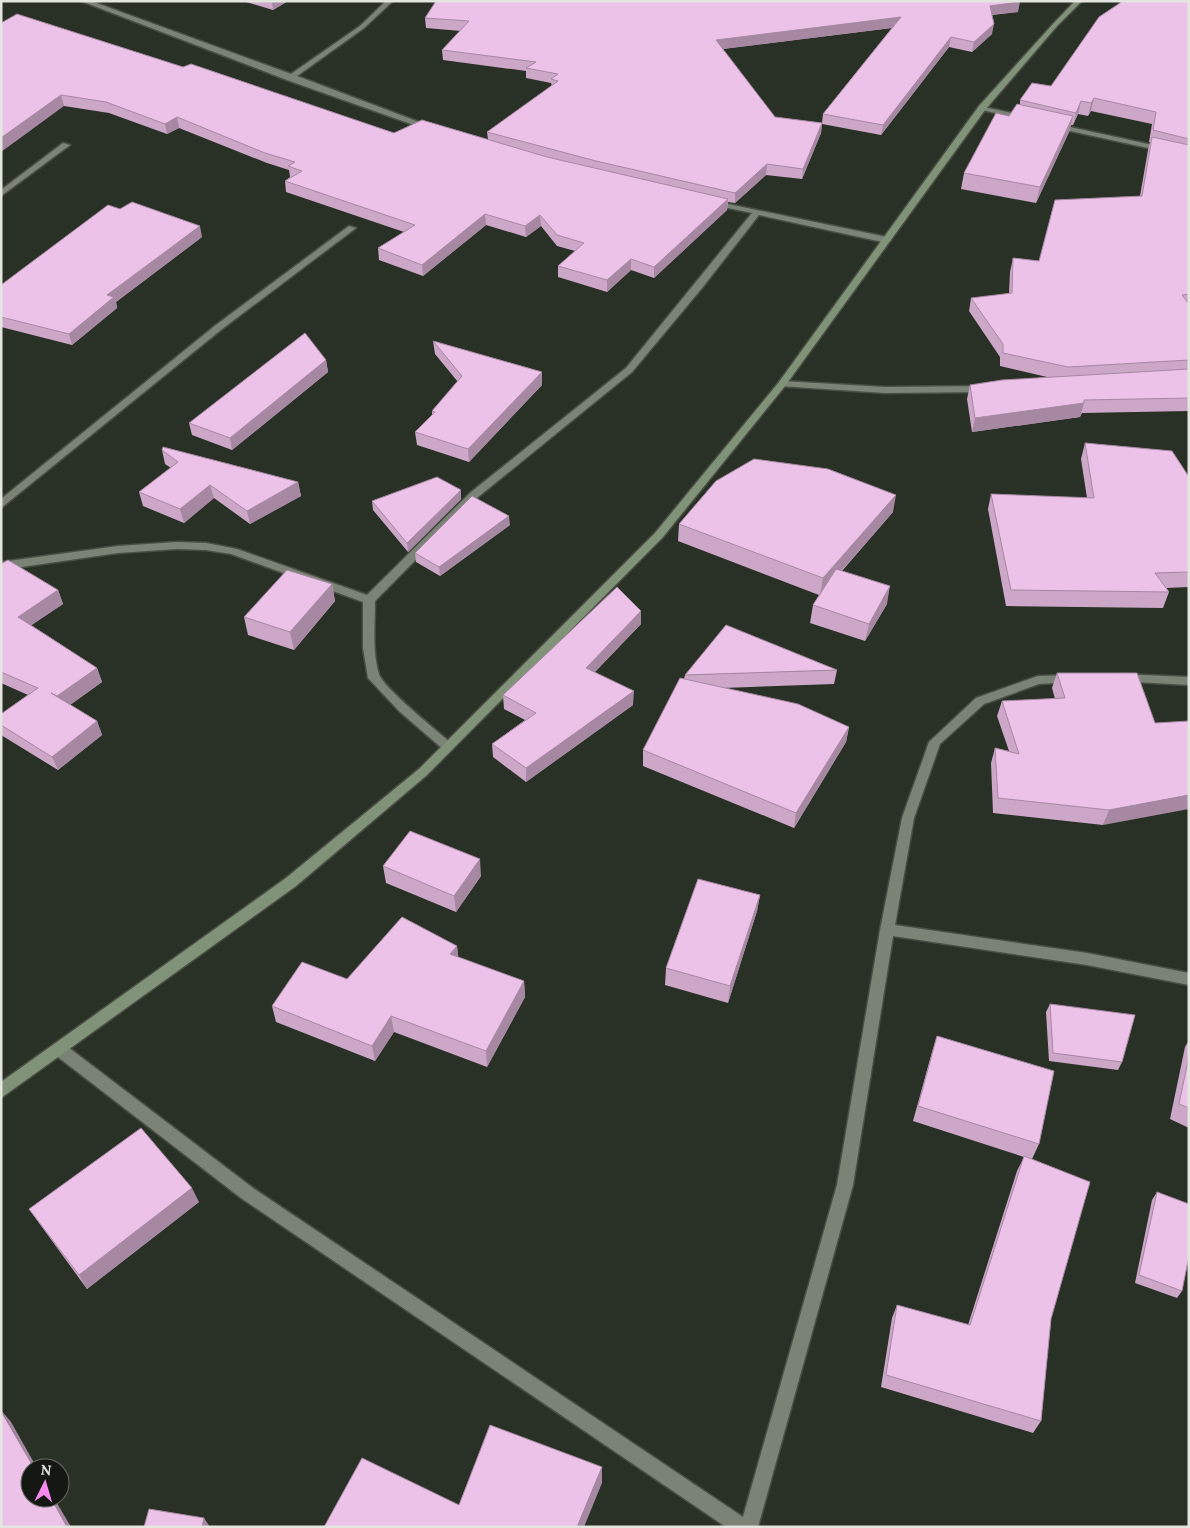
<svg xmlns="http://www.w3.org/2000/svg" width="1190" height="1528" font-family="Lora,serif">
	<rect width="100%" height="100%" fill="#293025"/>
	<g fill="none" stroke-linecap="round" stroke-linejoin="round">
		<defs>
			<path id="street" d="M 81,1 L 91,1 L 291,74 L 360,26 L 386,1 L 393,1 L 364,28 L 297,76 L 435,128 L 428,130 L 287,80 Z
				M 979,106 L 1026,116 L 1030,118 L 1026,120 L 982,110 L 978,108 Z
				M 1052,123 L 1189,153 L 1189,157 L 1052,127 Z
				M 63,143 L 70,145 L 1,196 L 1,190 Z
				M 709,200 L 887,237 L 891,240 L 887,243 L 759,215 L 702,288 L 632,372 L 478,497 L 375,601 C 375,625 372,651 379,674 C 383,688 439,732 452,744 L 454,747 L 452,750 L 444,750 L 399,711 L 368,678 L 363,648 L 363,602 L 231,554 L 206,550 L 177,549 L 118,553 L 1,570 L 1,562 L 118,546 L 177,542 L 206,543 L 237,549 L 367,595 L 470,493 L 626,368 L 752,213 L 709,204 Z
				M 349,226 L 356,228 L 222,329 L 1,508 L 1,499 L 216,325 Z
				M 782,381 L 885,387 L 984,386 L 989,389 L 984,392 L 885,393 L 779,386 L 779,382 Z
				M 1121,674 L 1189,677 L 1189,685 L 1117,681 L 1115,678 L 1117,675 Z
				M 1071,675 L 1077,679 L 1075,682 L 1039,684 L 984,704 L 940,744 L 914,818 L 895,925 L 1087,953 L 1189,973 L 1189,985 L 1087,965 L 893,936 L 853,1185 L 758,1527 L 726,1527 L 241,1198 L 54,1054 L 52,1049 L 54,1044 L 59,1043 L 64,1044 L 253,1188 L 743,1517 L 837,1185 L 880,930 L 902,818 L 929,742 L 976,698 L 1038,676 Z"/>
			<path id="secondary" d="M 1075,1 L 1082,1 L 1057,26 L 985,110 L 785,386 L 663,537 L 427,775 L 296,886 L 1,1098 L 1,1082 L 286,878 L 419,769 L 655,533 L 779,382 L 979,106 L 1053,24 Z"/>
		</defs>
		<use href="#street" stroke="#484e44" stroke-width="3"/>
		<use href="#secondary" stroke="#484e44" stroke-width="3"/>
		<use href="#street" fill="#7a8376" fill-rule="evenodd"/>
		<use href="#secondary" fill="#809277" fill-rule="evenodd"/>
	</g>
	<path fill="#cca7c8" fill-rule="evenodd" d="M 243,1 L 288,1 L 273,10 Z
		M 1189,1 L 1189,411 L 1082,413 L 1080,417 L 972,432 L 967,399 L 970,385 L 1047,377 L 1000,366 L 1000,357 L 969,311 L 971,298 L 1009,294 L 1010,272 L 1013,258 L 1039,261 L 1140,196 L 1148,150 L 1150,142 L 1149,142 L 1152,124 L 1091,111 L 1088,116 L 1078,114 L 1073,125 L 1071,125 L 1069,132 L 1036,203 L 961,189 L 964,173 L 1009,116 L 1020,104 L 1020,100 L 1051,86 Z
		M 1018,12 L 992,15 L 992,34 L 972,52 L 949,47 L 881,135 L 822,124 L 821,133 L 802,179 L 766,175 L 735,203 L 728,202 L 727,210 L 654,278 L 631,270 L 607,292 L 558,277 L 558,266 L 575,251 L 557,246 L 541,226 L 526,237 L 486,225 L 423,276 L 379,260 L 378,248 L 404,232 L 286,192 L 285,181 L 290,177 L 289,170 L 267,163 L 179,128 L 167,134 L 109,113 L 64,106 L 1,23 L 183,67 L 394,133 L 488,139 L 487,132 L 552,86 L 551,83 L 526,78 L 526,71 L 443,60 L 442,50 L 461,31 L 426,28 L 425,18 ZM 892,28 L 823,114 L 822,123 L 775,117 L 722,49 Z
		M 202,237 L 116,302 L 117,308 L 72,345 L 1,327 L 1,285 Z
		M 433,341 L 542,372 L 542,385 L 469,462 L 417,445 L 415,432 L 432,415 L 432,411 L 458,382 L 435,354 Z
		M 326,360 L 328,372 L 232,450 L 192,435 L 189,423 Z
		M 1085,443 L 1189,477 L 1189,587 L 1166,588 L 1169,592 L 1163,608 L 1006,606 L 988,509 L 991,494 L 1087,498 L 1081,459 Z
		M 162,450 L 298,482 L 301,496 L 250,524 L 214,498 L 184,523 L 143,506 L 139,492 L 171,468 L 165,464 Z
		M 461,490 L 461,499 L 408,552 L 373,510 L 372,501 Z
		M 893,512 L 842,571 L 887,604 L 865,641 L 810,623 L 813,605 L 819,595 L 678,541 L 679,524 Z
		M 510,525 L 440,576 L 416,562 L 415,553 Z
		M 1,564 L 58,590 L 63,604 L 31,625 L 97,668 L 102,682 L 70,705 L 97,721 L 102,735 L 58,770 L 1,735 L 1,714 L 28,695 L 1,683 Z
		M 332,584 L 335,601 L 294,650 L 248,635 L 244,617 Z
		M 641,611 L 641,624 L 595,672 L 633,705 L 526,782 L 493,757 L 492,744 L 525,720 L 504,709 L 503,695 Z
		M 837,670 L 834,684 L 723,688 L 849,727 L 846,742 L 794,828 L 643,766 L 643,750 L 684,679 L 685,675 Z
		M 1057,673 L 1155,723 L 1103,825 L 993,813 L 991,763 L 995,748 L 1009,751 L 997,716 L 1002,701 L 1055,699 L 1052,688 Z
		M 383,866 L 481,876 L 456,912 L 386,883 Z
		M 760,895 L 757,911 L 728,1003 L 665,985 L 666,968 Z
		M 457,946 L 458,957 L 524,981 L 525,997 L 487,1067 L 394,1032 L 375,1061 L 276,1022 L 272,1006 L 347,979 Z
		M 1050,1004 L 1122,1062 L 1118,1070 L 1049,1061 L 1046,1012 Z
		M 937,1036 L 1039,1144 L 1032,1159 L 1051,1319 L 1041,1421 L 1033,1433 L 881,1387 L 892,1318 L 897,1305 L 968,1325 L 1017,1171 L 1024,1157 L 913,1121 L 932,1052 Z
		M 1189,1040 L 1189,1128 L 1170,1119 L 1185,1047 Z
		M 1157,1192 L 1182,1291 L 1177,1298 L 1135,1283 L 1152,1200 Z
		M 199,1202 L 87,1289 L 39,1223 L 29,1209 Z"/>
	<path fill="#a688a2" d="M 273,1 L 288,1 L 273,10 L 272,2 Z
		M 1020,2 L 1018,12 L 988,15 L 990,6 Z
		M 901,17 L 899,27 L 715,50 L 716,40 Z
		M 994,24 L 992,34 L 972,52 L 974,42 Z
		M 951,37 L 949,47 L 881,135 L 883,125 Z
		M 61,95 L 64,106 L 1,152 L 1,138 Z
		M 1094,98 L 1091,111 L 1088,116 L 1091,103 Z
		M 1081,101 L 1078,114 L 1073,125 L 1076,113 Z
		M 1073,116 L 1069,132 L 1036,203 L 1040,187 Z
		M 177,117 L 179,128 L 167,134 L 165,124 Z
		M 822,123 L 821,133 L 802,179 L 803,169 Z
		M 767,164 L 766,175 L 735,203 L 735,193 Z
		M 728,199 L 727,210 L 654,278 L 654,267 Z
		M 485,214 L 486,225 L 423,276 L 422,265 Z
		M 540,215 L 541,226 L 526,237 L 525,226 Z
		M 200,226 L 202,237 L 116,302 L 117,308 L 72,345 L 69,334 L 107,295 Z
		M 631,259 L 631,270 L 607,292 L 607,280 Z
		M 326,360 L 328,372 L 232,450 L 230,438 Z
		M 542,372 L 542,385 L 469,462 L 468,449 Z
		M 1084,403 L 1080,417 L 972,432 L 975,418 Z
		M 298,482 L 301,496 L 250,524 L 247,511 Z
		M 210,485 L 214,498 L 184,523 L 180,509 Z
		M 461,490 L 461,499 L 408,552 L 407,543 Z
		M 896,495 L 893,512 L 820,595 L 823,578 Z
		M 509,516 L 510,525 L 440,576 L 439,567 Z
		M 332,584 L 335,601 L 294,650 L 290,632 Z
		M 890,586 L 887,604 L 865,641 L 869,624 Z
		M 58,590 L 63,604 L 23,631 L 18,617 Z
		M 641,611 L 641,624 L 586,681 L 586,668 Z
		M 97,668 L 102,682 L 63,710 L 57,696 Z
		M 634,691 L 633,705 L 526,782 L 526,768 Z
		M 97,721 L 102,735 L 58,770 L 52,757 Z
		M 849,727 L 846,742 L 794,828 L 796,813 Z
		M 1189,795 L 1189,809 L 1103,825 L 1109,810 Z
		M 480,859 L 481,876 L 456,912 L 454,896 Z
		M 760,895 L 757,911 L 728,1003 L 730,986 Z
		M 457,946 L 459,963 L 450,954 Z
		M 524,981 L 525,997 L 487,1067 L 486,1051 Z
		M 391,1016 L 394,1032 L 375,1061 L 372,1046 Z
		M 192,1188 L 199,1202 L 87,1289 L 79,1275 Z
		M 1,1410 L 11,1422 L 37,1468 L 34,1468 Z
		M 602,1467 L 602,1483 L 584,1527 L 577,1527 Z
		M 51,1498 L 54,1498 L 71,1527 L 67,1527 Z
		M 204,1518 L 210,1527 L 202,1527 Z"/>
	<path fill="#edc2e8" stroke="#a688a2" d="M 436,1 L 1020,1 L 1020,2 L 990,6 L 994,24 L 974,42 L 951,37 L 883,125 L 823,114 L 901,17 L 716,40 L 775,117 L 822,123 L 803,169 L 767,164 L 735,193 L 596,161 L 487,132 L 558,81 L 551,79 L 558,74 L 526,68 L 536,62 L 442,50 L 469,21 L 425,18 Z
		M 1123,1 L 1189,1 L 1189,139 L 1153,130 L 1156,112 L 1094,98 L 1091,103 L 1081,101 L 1076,113 L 1020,100 L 1032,83 L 1051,86 L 1099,17 Z
		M 17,14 L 183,67 L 191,64 L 394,133 L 422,120 L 547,157 L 728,199 L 654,267 L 631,259 L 607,280 L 558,266 L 584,243 L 557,235 L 540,215 L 525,226 L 485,214 L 422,265 L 378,248 L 415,225 L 285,181 L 302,171 L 288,166 L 295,162 L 265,153 L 177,117 L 165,124 L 106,102 L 61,95 L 1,138 L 1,23 Z
		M 1017,104 L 1073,116 L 1040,187 L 964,173 L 996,113 L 1009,116 Z
		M 1152,137 L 1189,145 L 1189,294 L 1182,295 L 1189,304 L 1189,360 L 1068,367 L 1003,353 L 1003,344 L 971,298 L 1012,293 L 1013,258 L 1039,261 L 1055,200 L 1142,196 Z
		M 132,202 L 200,226 L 107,295 L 114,297 L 69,334 L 1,317 L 1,285 L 108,205 L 120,209 Z
		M 305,333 L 326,360 L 230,438 L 189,423 Z
		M 433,341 L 542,372 L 468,449 L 415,432 L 435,412 L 432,411 L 462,376 Z
		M 1189,369 L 1189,398 L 1084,400 L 1084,403 L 975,418 L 970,385 L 1002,380 Z
		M 1085,443 L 1172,451 L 1189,477 L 1189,572 L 1155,573 L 1169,592 L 1011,590 L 991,494 L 1094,498 Z
		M 163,447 L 298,482 L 247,511 L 210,485 L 180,509 L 139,492 L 178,462 L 162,450 Z
		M 754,459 L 828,469 L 896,495 L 823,578 L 679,524 L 716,481 Z
		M 437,477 L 461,490 L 407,543 L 372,501 Z
		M 472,496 L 509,516 L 439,567 L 415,553 Z
		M 8,560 L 58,590 L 18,617 L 97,668 L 57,696 L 51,693 L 97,721 L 52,757 L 1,725 L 1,714 L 38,688 L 1,672 L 1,564 Z
		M 836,569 L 890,586 L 869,624 L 813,605 Z
		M 287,570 L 332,584 L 290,632 L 244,617 Z
		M 617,587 L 641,611 L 586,668 L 634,691 L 526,768 L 492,744 L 536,713 L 503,695 Z
		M 726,625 L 837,670 L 685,675 Z
		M 1057,673 L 1137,673 L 1155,723 L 1189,721 L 1189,795 L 1109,810 L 998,798 L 995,748 L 1019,754 L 1002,701 L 1065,698 Z
		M 680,678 L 798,704 L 849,727 L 796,813 L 643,750 Z
		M 410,831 L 480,859 L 454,896 L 383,866 Z
		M 698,879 L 760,895 L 730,986 L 666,968 Z
		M 402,917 L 457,946 L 450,954 L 524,981 L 486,1051 L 391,1016 L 372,1046 L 272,1006 L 302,962 L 347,979 Z
		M 1050,1004 L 1135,1015 L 1122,1062 L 1053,1053 Z
		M 937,1036 L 1054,1071 L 1039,1144 L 918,1106 Z
		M 1189,1056 L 1189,1108 L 1179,1104 Z
		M 141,1128 L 192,1188 L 79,1275 L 29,1209 Z
		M 1024,1156 L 1090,1182 L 1051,1319 L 1041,1421 L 886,1375 L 897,1305 L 970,1325 Z
		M 1157,1192 L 1189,1204 L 1189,1256 L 1182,1291 L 1139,1275 Z
		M 1,1411 L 34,1468 L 30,1468 L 30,1498 L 51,1498 L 67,1527 L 1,1527 Z
		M 490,1425 L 602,1467 L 577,1527 L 324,1527 L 362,1458 L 459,1505 Z
		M 149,1509 L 204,1518 L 202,1527 L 144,1527 Z"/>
	<rect width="1190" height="1528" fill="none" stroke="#e2e6df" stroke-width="5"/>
	<g transform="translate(45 1483) rotate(5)"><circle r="24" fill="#141712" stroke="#666a64"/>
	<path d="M0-4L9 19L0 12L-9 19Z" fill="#f589ee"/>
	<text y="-8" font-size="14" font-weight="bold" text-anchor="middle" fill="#e2e6df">N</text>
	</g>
</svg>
